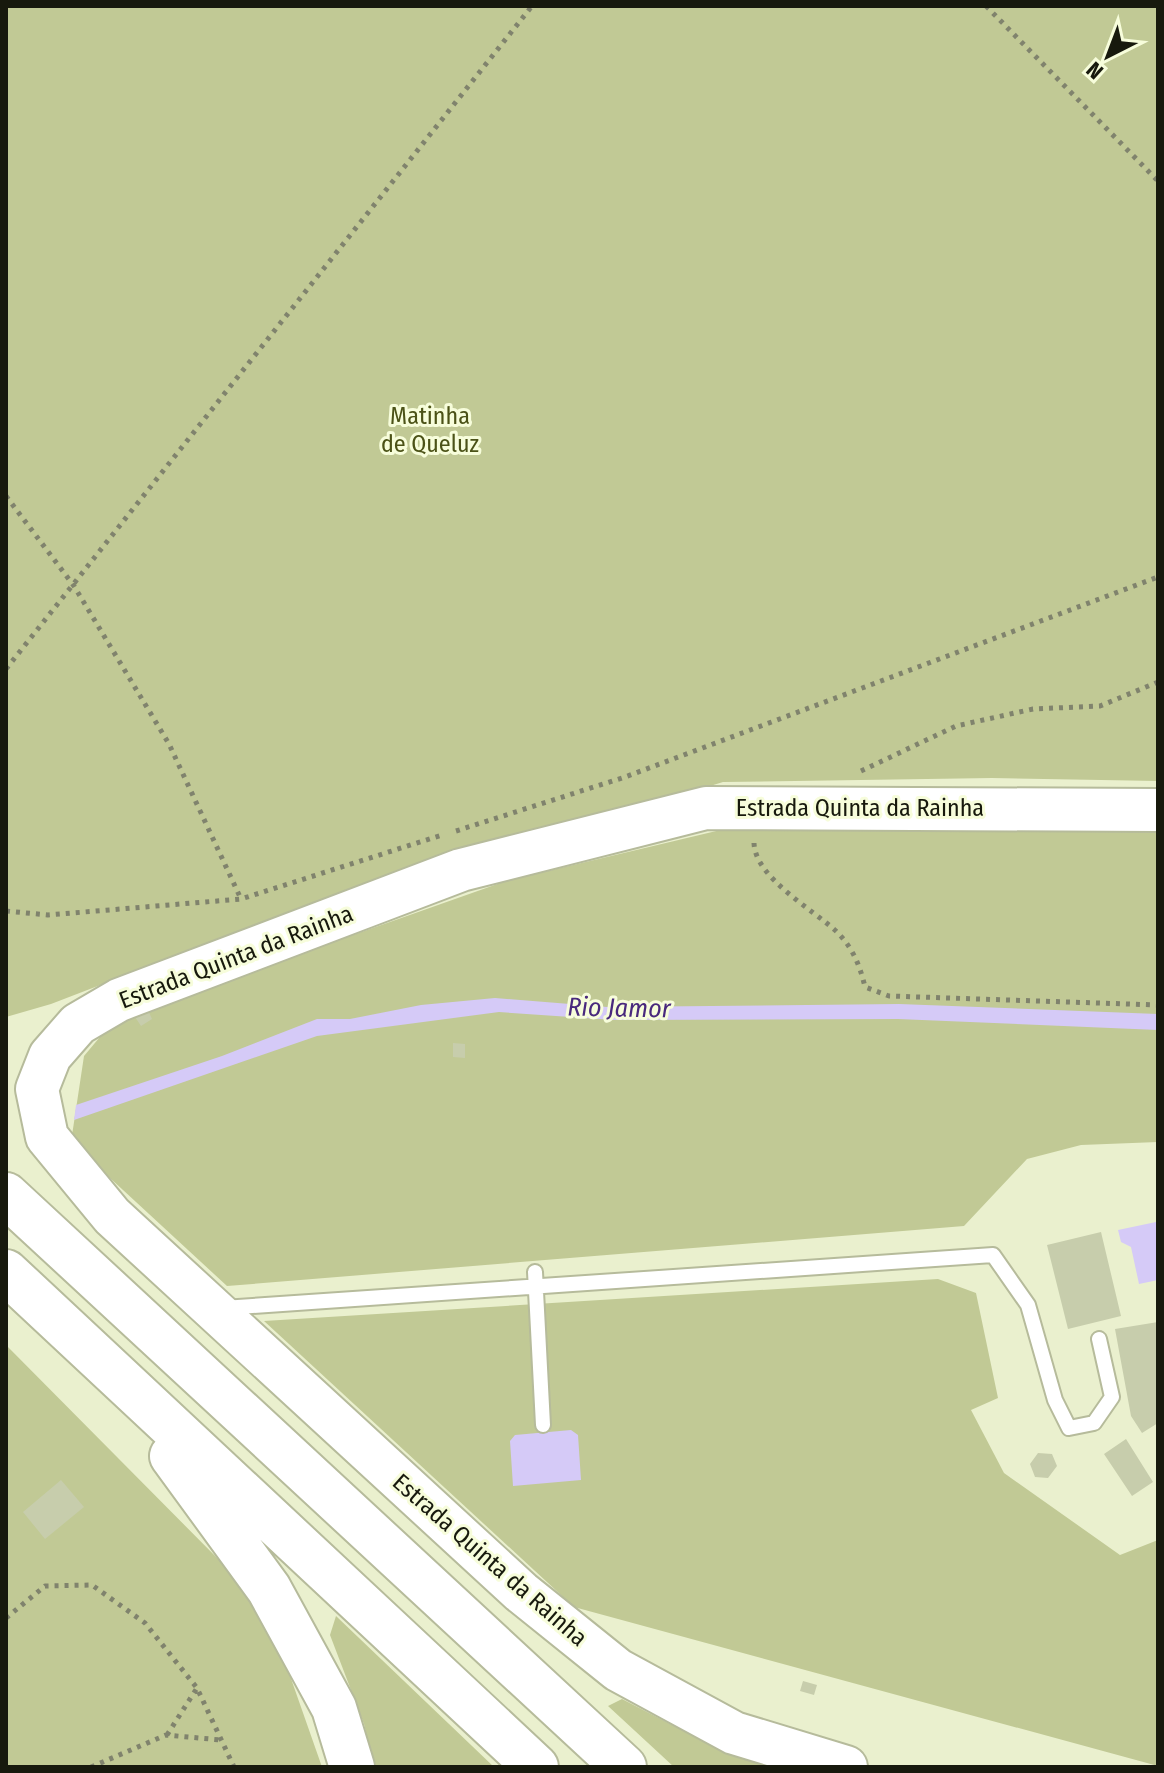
<svg xmlns="http://www.w3.org/2000/svg" width="1164" height="1773" font-family="'Fira Sans Condensed',sans-serif">
	<rect width="100%" height="100%" fill="#eaf0ce"/>
	<path fill="#c1c995" d="M 6,6 L 1158,6 L 1158,781 L 992,778 L 723,782 L 238,932 L 51,1004 L 6,1017 Z
		M 750,823 L 1001,825 L 1158,833 L 1158,1142 L 1081,1145 L 1027,1159 L 964,1226 L 227,1286 L 71,1142 L 84,1056 L 115,1019 L 506,881 Z
		M 938,1279 L 976,1293 L 998,1398 L 971,1410 L 1004,1473 L 1120,1555 L 1158,1540 L 1158,1766 L 574,1607 L 264,1321 Z
		M 6,1345 L 229,1570 L 282,1653 L 322,1767 L 6,1767 Z
		M 336,1616 L 494,1767 L 374,1767 L 364,1724 L 330,1635 Z
		M 622,1699 L 672,1725 L 778,1767 L 674,1767 L 608,1706 Z"/>
	<path fill="#d5caf7" d="M 495,998 L 607,1007 L 899,1004 L 1158,1014 L 1158,1030 L 898,1019 L 614,1020 L 499,1012 L 317,1036 L 74,1120 L 76,1105 L 222,1056 L 317,1019 L 350,1019 L 421,1005 Z
		M 1156,1222 L 1158,1280 L 1139,1284 L 1131,1247 L 1121,1242 L 1118,1230 Z
		M 571,1430 L 578,1435 L 581,1480 L 513,1486 L 510,1441 L 515,1435 Z"/>
	<path fill="#c7cdac" d="M 148,1010 L 152,1019 L 141,1026 L 135,1017 Z
		M 453,1043 L 465,1044 L 465,1058 L 453,1057 Z
		M 1101,1232 L 1121,1316 L 1068,1329 L 1047,1245 Z
		M 1158,1322 L 1158,1423 L 1142,1433 L 1131,1416 L 1115,1329 Z
		M 1126,1439 L 1153,1482 L 1132,1496 L 1104,1454 Z
		M 1038,1453 L 1052,1454 L 1057,1466 L 1048,1478 L 1035,1477 L 1030,1464 Z
		M 61,1480 L 84,1507 L 45,1539 L 23,1512 Z
		M 803,1681 L 817,1685 L 814,1695 L 800,1691 Z"/>
	<g fill="none" stroke-linecap="round" stroke-linejoin="round">
		<defs>
			<path id="service" d="M 535,1272 L 543,1425
				M 223,1308 L 993,1255 L 1028,1305 L 1055,1400 L 1069,1428 L 1094,1423 L 1112,1397 L 1099,1339"/>
			<path id="primary" d="M 846,1767 L 734,1733 L 618,1670 L 521,1592 L 112,1216 L 47,1137 L 37,1089 L 50,1056 L 78,1024 L 119,1000 L 461,870 L 706,808 L 1158,810"/>
			<path id="trunk" d="M 6,1195 L 624,1767
				M 6,1272 L 536,1767
				M 172,1456 L 269,1589 L 334,1708 L 352,1767"/>
		</defs>
		<use href="#service" stroke="#b6bb9b" stroke-width="18"/>
		<use href="#primary" stroke="#b6bb9b" stroke-width="46"/>
		<use href="#trunk" stroke="#b6bb9b" stroke-width="48"/>
		<path stroke="#80836d" stroke-width="5" stroke-dasharray="4 6" stroke-linecap="butt" d="M 986,6 L 1158,181
			M 6,496 L 74,586 L 169,744 L 241,899
			M 6,669 L 532,6
			M 861,771 L 956,726 L 1033,709 L 1100,706 L 1158,682
			M 456,831 L 625,777 L 1158,577
			M 754,843 C 755,878 814,910 837,932 C 853,948 860,966 865,987 L 889,996 L 1158,1005
			M 6,911 L 48,915 L 241,899 L 442,835
			M 6,1618 L 45,1586 L 92,1585 L 145,1623 L 197,1688 L 234,1767
			M 167,1735 L 197,1688
			M 91,1767 L 166,1735 L 221,1740"/>
		<use href="#service" stroke="#fff" stroke-width="14"/>
		<use href="#primary" stroke="#fff" stroke-width="42"/>
		<use href="#trunk" stroke="#fff" stroke-width="44"/>
	</g>
	<g text-anchor="middle" dominant-baseline="central" stroke-width="6" stroke-linejoin="round" paint-order="stroke">
		<g font-size="24" fill="#4b5217" stroke="#f7fddb">
			<text x="430" y="416">Matinha<tspan x="430" dy="28">de Queluz</tspan></text>
		</g>
		<g font-size="24" fill="#17190d" stroke="#f7fddb">
			<text x="860" y="808">Estrada Quinta da Rainha</text>
			<text transform="translate(236 957) rotate(-21)">Estrada Quinta da Rainha</text>
			<text transform="translate(490 1560) rotate(41)">Estrada Quinta da Rainha</text>
		</g>
		<g font-size="26" font-style="italic" fill="#49297d" stroke="#f7fddb">
			<text transform="translate(619 1008) rotate(1)">Rio Jamor</text>
		</g>
	</g>
	<rect width="1164" height="1773" fill="none" stroke="#17190d" stroke-width="16"/>
	<g transform="translate(1108 56) rotate(222)" stroke="#f7fddb" stroke-width="6" paint-order="stroke">
	<path d="M0-6L14 30L0 20L-14 30Z" fill="#17190d"/>
	<text y="-12" font-size="22" font-weight="bold" text-anchor="middle" fill="#17190d">N</text>
	</g>
</svg>
